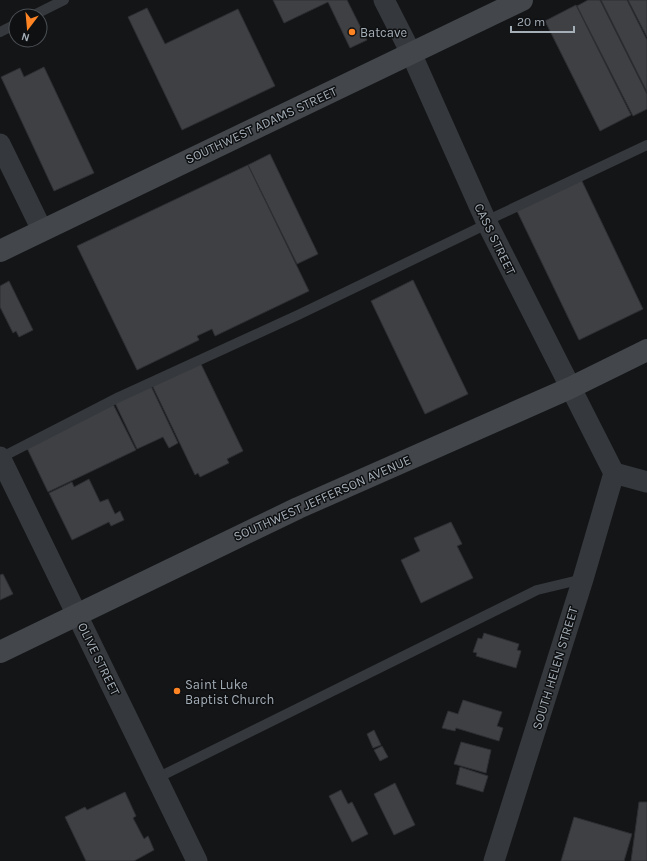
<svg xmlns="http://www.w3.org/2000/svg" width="647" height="861" font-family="Karla,sans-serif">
	<rect width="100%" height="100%" fill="#141517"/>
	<path fill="#3e4044" stroke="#2e2f33" d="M 273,0 L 347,0 L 367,40 L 350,48 L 328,2 L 284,23 Z
		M 588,0 L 600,0 L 647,94 L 647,109 L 633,116 L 577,6 Z
		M 601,0 L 627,0 L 647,40 L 647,92 Z
		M 628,0 L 647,0 L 647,37 Z
		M 576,5 L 631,115 L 600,131 L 545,21 Z
		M 147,8 L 165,44 L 238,9 L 275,86 L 182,130 L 128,17 Z
		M 44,67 L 94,173 L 54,191 L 1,77 L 20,68 L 24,77 Z
		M 270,154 L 318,254 L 297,264 L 248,165 Z
		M 248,165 L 309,291 L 215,336 L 212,329 L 197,336 L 199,340 L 137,370 L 77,246 Z
		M 581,179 L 643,309 L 579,340 L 516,209 Z
		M 413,280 L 468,394 L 425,414 L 371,301 Z
		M 9,281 L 33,330 L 19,337 L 16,331 L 13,333 L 0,307 L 0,286 Z
		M 200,362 L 243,451 L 227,459 L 229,463 L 200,477 L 198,473 L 195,475 L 152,385 Z
		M 151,386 L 178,443 L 169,448 L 163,437 L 137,449 L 115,403 Z
		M 113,404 L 136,450 L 48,492 L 26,446 Z
		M 89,479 L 100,502 L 108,499 L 115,514 L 120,511 L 124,520 L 111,526 L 109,522 L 72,540 L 49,493 L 72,482 L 74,487 Z
		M 451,522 L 462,544 L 457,546 L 473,578 L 421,603 L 401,560 L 420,551 L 414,538 Z
		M 3,574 L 13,594 L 0,600 L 0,575 Z
		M 484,633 L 519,644 L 517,650 L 521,651 L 516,668 L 476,656 L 477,653 L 473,652 L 478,638 L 482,639 Z
		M 463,700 L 502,712 L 497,726 L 503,728 L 499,741 L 456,728 L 455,731 L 442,728 L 448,711 L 458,714 Z
		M 374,730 L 381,745 L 373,748 L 367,734 Z
		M 461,742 L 491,750 L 486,773 L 454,764 Z
		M 382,746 L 388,757 L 380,761 L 374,750 Z
		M 460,767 L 488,776 L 483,792 L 456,784 Z
		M 395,783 L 415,825 L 394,835 L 374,794 Z
		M 341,790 L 348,804 L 352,802 L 368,834 L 352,842 L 329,796 Z
		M 125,792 L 136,816 L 133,818 L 144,839 L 148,836 L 154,850 L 134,861 L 86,861 L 65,817 L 85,807 L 87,810 Z
		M 639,802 L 647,802 L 647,861 L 631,861 Z
		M 574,817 L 632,834 L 624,861 L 561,861 Z"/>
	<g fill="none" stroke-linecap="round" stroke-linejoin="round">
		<path stroke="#35383c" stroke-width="10" d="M 32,16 L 64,0
			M 0,32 L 16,24
			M 486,221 L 647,145
			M 0,458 L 119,397 L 298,315 L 487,224
			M 157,778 L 537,590 L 583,579"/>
		<path stroke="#35383c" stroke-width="21" d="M 384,0 L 411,53 L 486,221 L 614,473
			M 0,144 L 42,230
			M 0,457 L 197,861
			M 614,473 L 647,482
			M 494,861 L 583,579 L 614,473"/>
		<path stroke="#43474c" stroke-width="22" d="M 0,251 L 522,0
			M 0,652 L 298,508 L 570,388 L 647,350"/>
	</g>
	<g fill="#ff8524" stroke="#0f1012" stroke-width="1.5">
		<circle cx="352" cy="32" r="4"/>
		<circle cx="177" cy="691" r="4"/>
	</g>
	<g text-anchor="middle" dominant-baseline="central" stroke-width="3" stroke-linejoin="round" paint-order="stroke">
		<g font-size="13" fill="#a5afb8" stroke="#0f1012" text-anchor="start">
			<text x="360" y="32">Batcave</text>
			<text x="185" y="684">Saint Luke<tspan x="185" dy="15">Baptist Church</tspan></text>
		</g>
		<g font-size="13" fill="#a5afb8" stroke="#0f1012">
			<text transform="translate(261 125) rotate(-25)">SOUTHWEST ADAMS STREET</text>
			<text transform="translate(495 239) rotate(64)">CASS STREET</text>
			<text transform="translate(322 498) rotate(-24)">SOUTHWEST JEFFERSON AVENUE</text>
			<text transform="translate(99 659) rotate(64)">OLIVE STREET</text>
			<text transform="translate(555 668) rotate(-73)">SOUTH HELEN STREET</text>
		</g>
	</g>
	<g transform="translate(28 28) rotate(196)"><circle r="19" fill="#0f1012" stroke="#4b5054"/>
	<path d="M0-3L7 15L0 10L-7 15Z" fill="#ff8524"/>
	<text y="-6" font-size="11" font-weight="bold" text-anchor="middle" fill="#a5afb8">N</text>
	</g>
	<path d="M511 26v6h63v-6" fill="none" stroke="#a5afb8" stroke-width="2"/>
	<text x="517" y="26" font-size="12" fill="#a5afb8" stroke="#0f1012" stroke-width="3" paint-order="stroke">20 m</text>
</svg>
